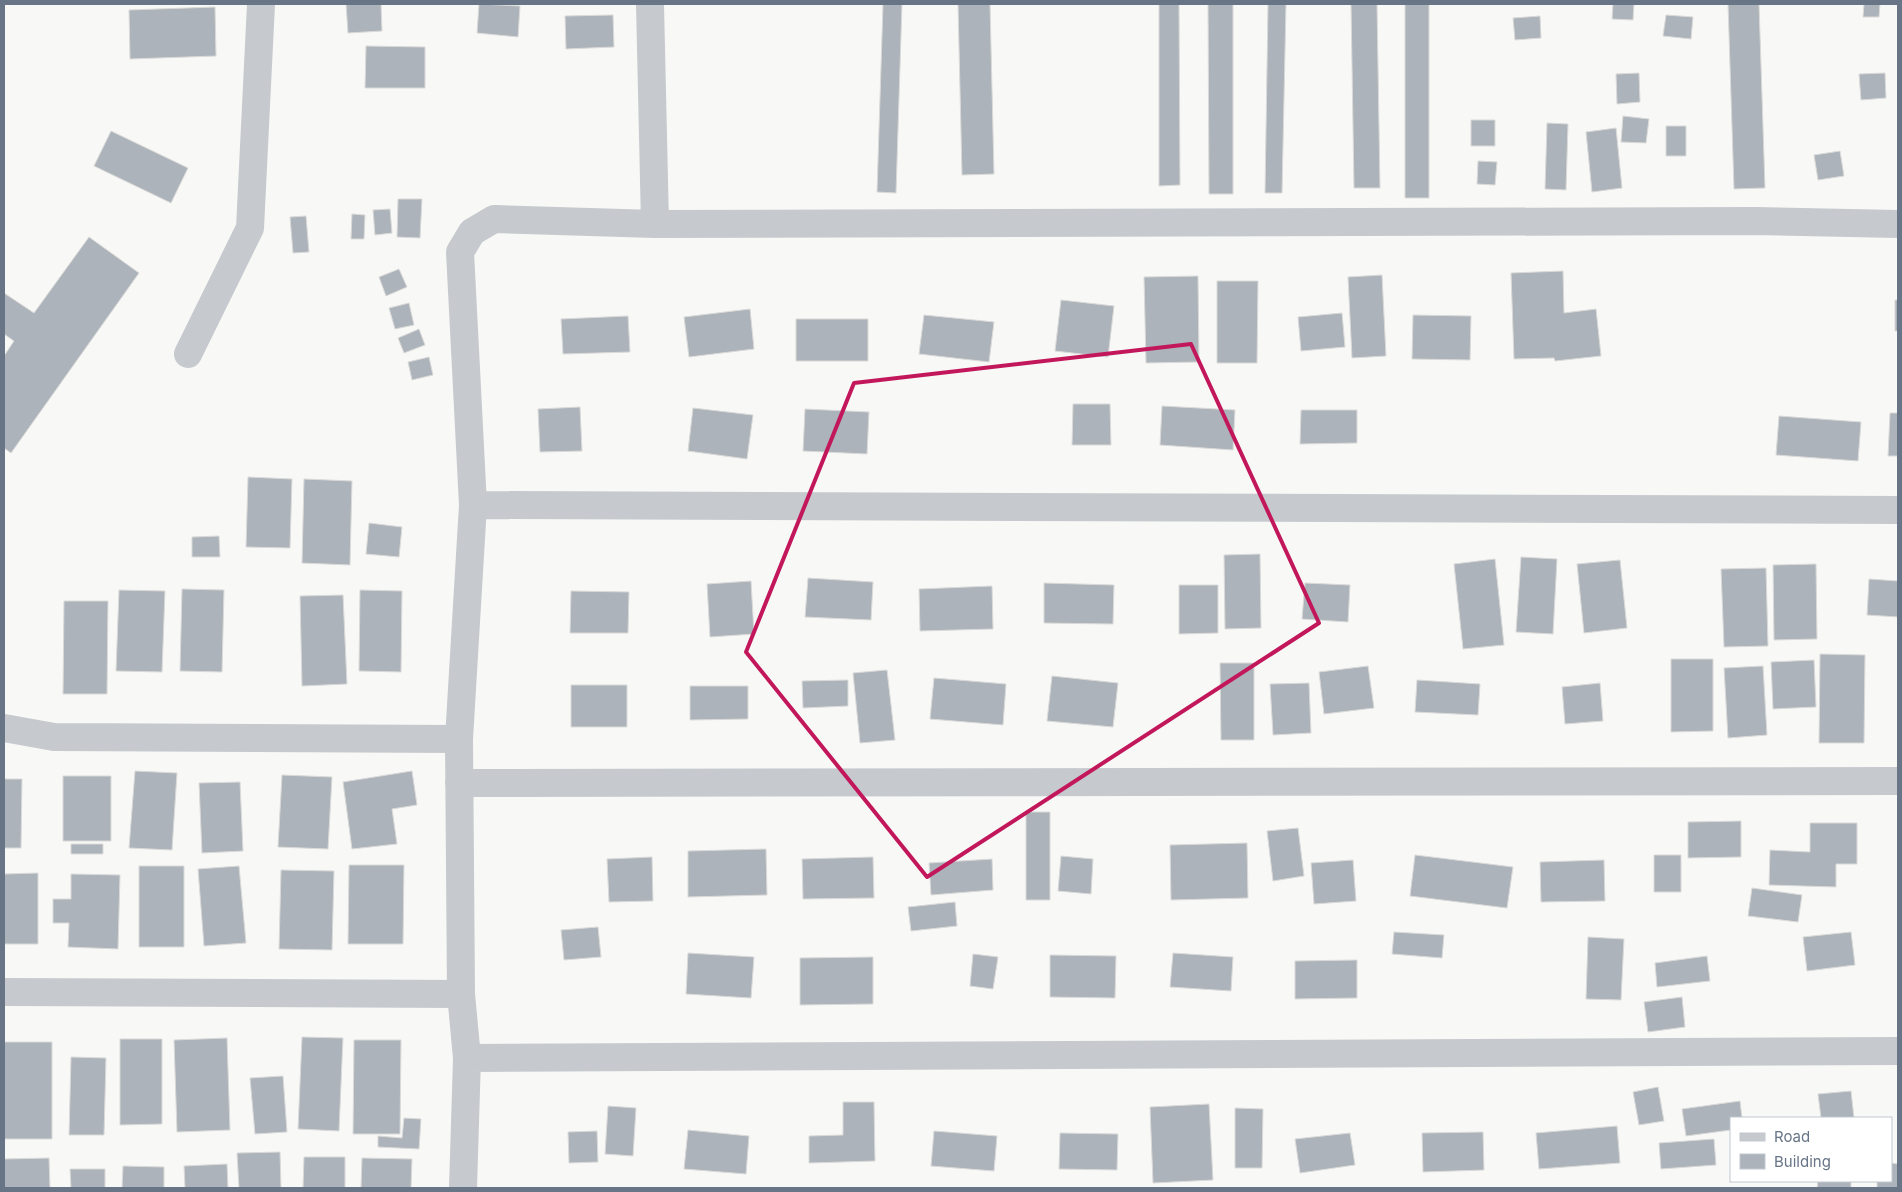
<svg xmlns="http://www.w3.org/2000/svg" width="1902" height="1192" font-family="Inter,sans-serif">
	<rect width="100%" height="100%" fill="#f8f8f6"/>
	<path fill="#adb3bb" stroke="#dadad8" d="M 346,4 L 381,4 L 382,31 L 348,33 Z
		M 479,4 L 520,6 L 518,37 L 477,33 Z
		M 883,4 L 902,4 L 896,193 L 877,192 Z
		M 958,4 L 990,4 L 994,174 L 962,175 Z
		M 1159,4 L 1179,4 L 1180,185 L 1159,186 Z
		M 1208,4 L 1233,4 L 1233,194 L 1209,194 Z
		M 1268,4 L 1286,4 L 1282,193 L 1265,193 Z
		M 1351,4 L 1377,4 L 1380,188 L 1354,188 Z
		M 1405,4 L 1429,4 L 1429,198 L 1405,198 Z
		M 1613,4 L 1634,4 L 1633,20 L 1612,19 Z
		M 1728,4 L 1759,4 L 1765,188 L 1734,189 Z
		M 1864,4 L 1880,4 L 1879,17 L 1863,17 Z
		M 215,7 L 216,56 L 130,59 L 129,10 Z
		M 613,15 L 614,47 L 566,49 L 565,16 Z
		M 1666,15 L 1693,17 L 1691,39 L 1663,36 Z
		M 1540,16 L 1541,38 L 1515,40 L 1513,18 Z
		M 366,46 L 425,47 L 425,88 L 365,88 Z
		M 1639,73 L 1640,102 L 1617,104 L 1616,74 Z
		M 1885,73 L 1886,98 L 1861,100 L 1859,74 Z
		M 1623,116 L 1649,119 L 1646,143 L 1621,142 Z
		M 1471,120 L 1495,120 L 1495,146 L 1471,146 Z
		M 1547,123 L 1568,124 L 1566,190 L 1545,189 Z
		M 1666,126 L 1686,126 L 1686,156 L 1666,156 Z
		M 1616,128 L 1622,188 L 1592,192 L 1586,132 Z
		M 111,131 L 188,168 L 171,203 L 94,166 Z
		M 1840,151 L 1844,176 L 1818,180 L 1814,155 Z
		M 1478,161 L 1497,162 L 1495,185 L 1477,184 Z
		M 398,199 L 422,199 L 420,238 L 397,237 Z
		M 390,209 L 392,233 L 375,235 L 373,210 Z
		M 352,214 L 365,215 L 364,239 L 351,239 Z
		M 306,216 L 309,252 L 293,253 L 290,217 Z
		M 89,237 L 139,273 L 11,453 L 4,448 L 4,356 L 14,341 L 4,334 L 4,293 L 34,313 Z
		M 399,269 L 407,287 L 386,296 L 379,277 Z
		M 1563,271 L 1564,313 L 1596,309 L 1601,356 L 1555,361 L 1554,358 L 1514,359 L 1511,273 Z
		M 1382,275 L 1386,356 L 1352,358 L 1348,277 Z
		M 1198,276 L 1199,362 L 1146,363 L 1144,277 Z
		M 1217,281 L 1258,281 L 1257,363 L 1217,363 Z
		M 1061,300 L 1114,306 L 1108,357 L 1055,351 Z
		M 1895,300 L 1898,300 L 1898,331 L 1895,331 Z
		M 409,303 L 414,325 L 395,329 L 389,308 Z
		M 750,309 L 754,349 L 689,357 L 684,317 Z
		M 1342,313 L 1345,347 L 1301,351 L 1298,317 Z
		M 924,315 L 994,322 L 989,362 L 919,354 Z
		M 1413,315 L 1471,316 L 1470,360 L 1412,359 Z
		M 628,316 L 630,352 L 563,354 L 561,319 Z
		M 796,319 L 868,319 L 868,361 L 796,361 Z
		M 419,329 L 425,345 L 404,353 L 398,338 Z
		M 429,357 L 433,375 L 412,380 L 408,362 Z
		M 1073,404 L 1110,404 L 1111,445 L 1072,445 Z
		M 1162,406 L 1235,410 L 1233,450 L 1160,445 Z
		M 580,407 L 582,451 L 540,452 L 538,409 Z
		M 693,408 L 753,415 L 747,459 L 688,451 Z
		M 805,409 L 869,412 L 867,454 L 803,451 Z
		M 1301,410 L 1357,410 L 1357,443 L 1300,444 Z
		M 1890,413 L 1898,413 L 1898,456 L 1888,456 Z
		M 1779,416 L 1861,422 L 1858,461 L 1776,455 Z
		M 248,477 L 292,479 L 290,548 L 246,547 Z
		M 304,479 L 352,481 L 350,565 L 302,563 Z
		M 369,523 L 402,527 L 399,557 L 366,554 Z
		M 219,536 L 220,557 L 192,557 L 192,537 Z
		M 1260,554 L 1261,628 L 1225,629 L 1224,555 Z
		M 1521,557 L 1557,559 L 1553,634 L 1516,632 Z
		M 1495,559 L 1504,645 L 1463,649 L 1454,564 Z
		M 1620,560 L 1627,628 L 1584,633 L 1577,564 Z
		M 1816,564 L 1817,639 L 1774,640 L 1773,565 Z
		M 1766,568 L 1768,646 L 1724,647 L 1721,569 Z
		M 808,578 L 873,582 L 871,620 L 805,617 Z
		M 1869,579 L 1898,581 L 1898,617 L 1867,615 Z
		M 751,581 L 754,634 L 710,637 L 707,584 Z
		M 1044,583 L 1114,585 L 1113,624 L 1044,623 Z
		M 1305,583 L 1350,585 L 1348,622 L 1302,619 Z
		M 1179,585 L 1218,585 L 1218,633 L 1179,634 Z
		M 992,586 L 993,629 L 920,631 L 919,589 Z
		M 182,589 L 224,590 L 222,672 L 180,671 Z
		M 119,590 L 165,591 L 162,672 L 116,671 Z
		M 360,590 L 402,591 L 401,672 L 359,671 Z
		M 571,591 L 629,592 L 628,633 L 570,633 Z
		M 343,595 L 347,684 L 302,686 L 300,596 Z
		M 64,601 L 108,601 L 107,694 L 63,694 Z
		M 1820,654 L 1865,655 L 1864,743 L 1819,743 Z
		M 1671,659 L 1713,659 L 1713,731 L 1671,732 Z
		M 1814,660 L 1816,707 L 1773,709 L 1771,662 Z
		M 1220,663 L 1254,663 L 1254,740 L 1221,740 Z
		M 1368,666 L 1374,708 L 1324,714 L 1319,672 Z
		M 1763,666 L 1767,735 L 1728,738 L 1724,668 Z
		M 887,670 L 895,740 L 860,743 L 853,673 Z
		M 1052,676 L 1118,683 L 1113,727 L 1047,721 Z
		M 934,678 L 1006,684 L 1003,725 L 930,719 Z
		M 848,680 L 848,706 L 803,708 L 802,681 Z
		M 1417,680 L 1480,684 L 1478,715 L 1415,712 Z
		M 1309,683 L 1311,733 L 1273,735 L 1270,684 Z
		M 1600,683 L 1603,721 L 1565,724 L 1562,687 Z
		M 571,685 L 627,685 L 627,727 L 571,727 Z
		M 690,686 L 748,686 L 748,719 L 690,720 Z
		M 135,771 L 177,773 L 172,850 L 129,848 Z
		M 412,771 L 417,805 L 392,809 L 397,844 L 352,849 L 343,782 Z
		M 282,775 L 332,777 L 328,849 L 278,847 Z
		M 63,776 L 111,776 L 111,841 L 63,841 Z
		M 4,779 L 22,779 L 21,848 L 4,848 Z
		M 240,782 L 243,851 L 202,853 L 199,783 Z
		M 1026,812 L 1050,812 L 1050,900 L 1026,900 Z
		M 1741,821 L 1741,857 L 1688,858 L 1688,822 Z
		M 1810,823 L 1857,823 L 1857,864 L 1836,864 L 1836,887 L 1769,885 L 1770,850 L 1810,852 Z
		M 1298,828 L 1304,876 L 1273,881 L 1267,831 Z
		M 1247,843 L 1248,898 L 1171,900 L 1170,845 Z
		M 71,844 L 103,844 L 103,854 L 71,854 Z
		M 766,849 L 767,895 L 688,897 L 688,851 Z
		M 1415,855 L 1513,867 L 1507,908 L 1410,896 Z
		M 1654,855 L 1681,855 L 1681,892 L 1654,892 Z
		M 1061,856 L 1093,859 L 1091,894 L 1058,891 Z
		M 652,857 L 653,901 L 609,902 L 607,859 Z
		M 873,857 L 874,898 L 803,899 L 802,859 Z
		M 992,859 L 993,890 L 931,895 L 929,863 Z
		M 1353,860 L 1356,901 L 1314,904 L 1311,863 Z
		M 1604,860 L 1605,901 L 1541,902 L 1540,862 Z
		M 349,865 L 404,865 L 403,944 L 348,944 Z
		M 139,866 L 184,866 L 184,947 L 139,947 Z
		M 239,866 L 246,943 L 204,946 L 198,869 Z
		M 281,870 L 334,871 L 332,950 L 279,949 Z
		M 38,873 L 38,944 L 4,944 L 4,874 Z
		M 71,874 L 120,875 L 118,949 L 68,947 L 69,923 L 53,923 L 53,899 L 71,899 Z
		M 1752,888 L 1802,895 L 1798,922 L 1748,916 Z
		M 955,902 L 957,926 L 911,931 L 908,907 Z
		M 598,927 L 601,957 L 564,960 L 561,930 Z
		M 1394,932 L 1444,935 L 1442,958 L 1392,954 Z
		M 1851,932 L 1855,965 L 1807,971 L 1803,937 Z
		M 1588,937 L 1624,939 L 1621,1000 L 1586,999 Z
		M 688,953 L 754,957 L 751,998 L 686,994 Z
		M 1173,953 L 1233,957 L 1231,991 L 1170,987 Z
		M 973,954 L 998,957 L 993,989 L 970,986 Z
		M 1050,955 L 1116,956 L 1115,998 L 1050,997 Z
		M 1707,956 L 1710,981 L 1657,987 L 1655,963 Z
		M 873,957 L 873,1004 L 800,1005 L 800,958 Z
		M 1357,960 L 1357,998 L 1295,999 L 1295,961 Z
		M 1682,997 L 1685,1027 L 1648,1032 L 1644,1002 Z
		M 302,1037 L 343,1038 L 339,1131 L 298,1129 Z
		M 227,1038 L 230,1130 L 177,1132 L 174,1040 Z
		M 120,1039 L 162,1039 L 162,1124 L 120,1125 Z
		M 354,1040 L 401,1040 L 400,1134 L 353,1134 Z
		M 4,1042 L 52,1042 L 52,1139 L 4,1139 Z
		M 71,1057 L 106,1058 L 104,1135 L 69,1135 Z
		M 283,1076 L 287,1132 L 255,1134 L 250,1078 Z
		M 1658,1087 L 1664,1121 L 1639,1125 L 1633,1092 Z
		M 1851,1091 L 1854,1118 L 1821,1118 L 1818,1094 Z
		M 1740,1101 L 1742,1118 L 1731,1118 L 1731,1130 L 1686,1136 L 1682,1109 Z
		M 843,1102 L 874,1102 L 875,1161 L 809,1163 L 809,1136 L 843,1135 Z
		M 1209,1104 L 1213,1180 L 1153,1183 L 1150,1107 Z
		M 608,1106 L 636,1108 L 633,1156 L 605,1154 Z
		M 1235,1108 L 1263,1109 L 1262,1168 L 1235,1168 Z
		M 404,1118 L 421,1119 L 419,1149 L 378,1147 L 378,1136 L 402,1138 Z
		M 1617,1126 L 1620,1163 L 1539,1169 L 1536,1133 Z
		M 688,1130 L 749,1136 L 746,1174 L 684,1169 Z
		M 597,1131 L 598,1162 L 569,1163 L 568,1132 Z
		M 934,1131 L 997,1136 L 994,1171 L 931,1166 Z
		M 1483,1132 L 1484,1170 L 1423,1172 L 1422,1133 Z
		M 1060,1133 L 1118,1134 L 1117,1170 L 1059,1169 Z
		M 1350,1133 L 1355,1165 L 1300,1173 L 1295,1139 Z
		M 1714,1139 L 1716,1165 L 1661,1169 L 1659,1143 Z
		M 280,1152 L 281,1188 L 239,1188 L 237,1153 Z
		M 304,1157 L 345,1157 L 345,1188 L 303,1188 Z
		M 49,1158 L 50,1188 L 4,1188 L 4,1159 Z
		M 362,1158 L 412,1159 L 411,1188 L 361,1188 Z
		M 1891,1163 L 1898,1164 L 1898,1188 L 1877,1188 L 1877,1181 L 1891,1181 Z
		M 227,1164 L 228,1188 L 185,1188 L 184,1166 Z
		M 123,1166 L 164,1167 L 164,1188 L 122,1188 Z
		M 70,1169 L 105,1169 L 105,1188 L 71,1188 Z
		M 1818,1181 L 1851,1181 L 1851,1188 L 1817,1188 Z"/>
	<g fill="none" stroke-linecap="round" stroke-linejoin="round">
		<path stroke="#c6c9cd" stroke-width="28" d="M 655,224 L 1754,221 L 1898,224
			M 188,354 L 250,228 L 261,4
			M 473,505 L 1898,510
			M 4,728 L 54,737 L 459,739
			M 459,783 L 1898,781
			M 4,992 L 461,994
			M 467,1058 L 1898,1051
			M 463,1188 L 467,1058 L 461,994 L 459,739 L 473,505 L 460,252 L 472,232 L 494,219 L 655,224 L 650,4"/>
	</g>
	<path fill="none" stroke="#c2185b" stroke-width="4" stroke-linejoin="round" d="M 1191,344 L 1319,623 L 927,877 L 746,652 L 854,383 Z"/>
	<rect width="1902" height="1192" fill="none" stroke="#677587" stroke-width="10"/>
	<rect x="1730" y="1117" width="162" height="65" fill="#ffffff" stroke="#c2c8cf"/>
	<rect x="1740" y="1133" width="25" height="8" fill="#c6c9cd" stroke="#c2c8cf"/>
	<text x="1774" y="1142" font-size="15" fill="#677587">Road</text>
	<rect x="1740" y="1154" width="25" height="15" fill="#adb3bb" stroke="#c2c8cf"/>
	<text x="1774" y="1167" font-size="15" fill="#677587">Building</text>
</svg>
